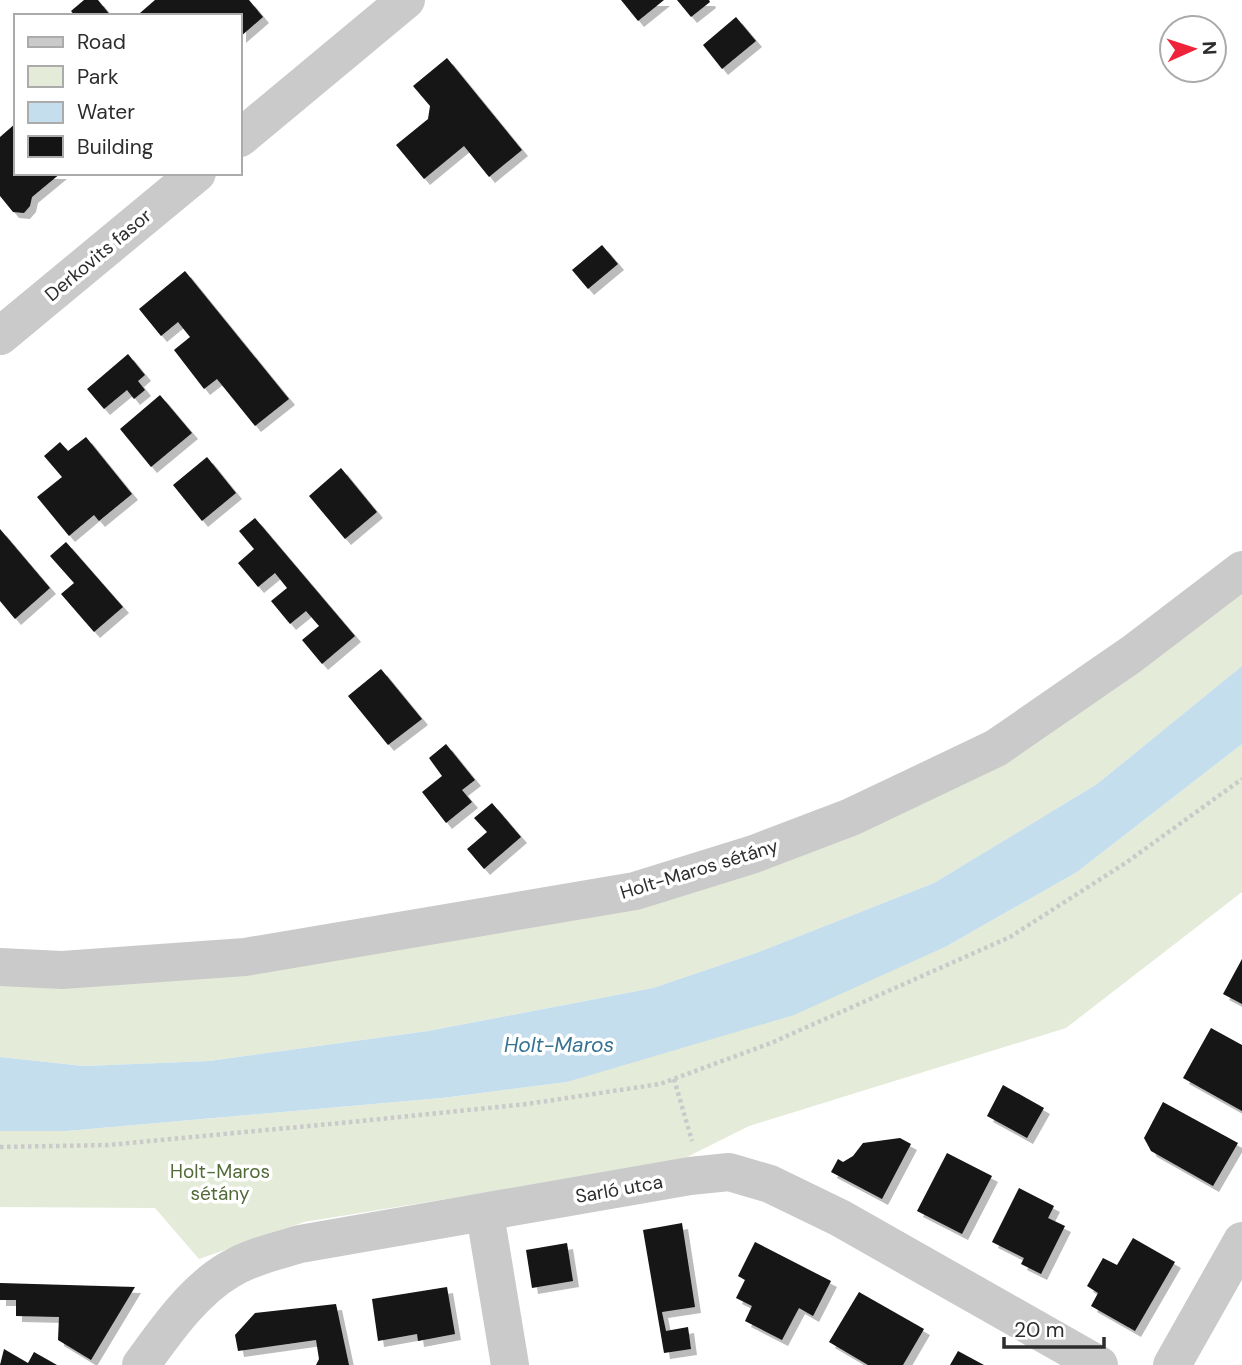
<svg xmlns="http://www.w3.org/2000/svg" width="1242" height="1365" font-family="'DM Sans',sans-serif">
	<defs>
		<filter id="shadow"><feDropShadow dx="6" dy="6" stdDeviation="0" flood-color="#0004"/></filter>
	</defs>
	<rect width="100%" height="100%" fill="#fff"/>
	<path fill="#e4ebd9" d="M 1242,570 L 1242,666 L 1097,784 L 934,883 L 756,953 L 653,988 L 428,1031 L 209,1061 L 84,1066 L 0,1057 L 0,967 L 589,900 L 851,817 Z
		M 1242,744 L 1242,892 L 1066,1028 L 749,1126 L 677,1162 L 304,1222 L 199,1259 L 155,1208 L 0,1207 L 0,1131 L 67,1131 L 442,1098 L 567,1082 L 947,946 L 1077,872 Z"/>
	<path fill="#c4deed" d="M 1242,666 L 1242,744 L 1077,872 L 947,946 L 794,1015 L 567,1082 L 442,1098 L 67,1131 L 0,1131 L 0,1057 L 84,1066 L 209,1061 L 428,1031 L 653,988 L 756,953 L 934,883 L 1097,784 Z"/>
	<path fill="#141414" filter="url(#shadow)" d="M 84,0 L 98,0 L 111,16 L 75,16 L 71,11 Z
		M 155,0 L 249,0 L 263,17 L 240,37 L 240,16 L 142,16 L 140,13 Z
		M 621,0 L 664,0 L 638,21 Z
		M 677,0 L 709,0 L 710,2 L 691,17 Z
		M 736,17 L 756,41 L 722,69 L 703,45 Z
		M 447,58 L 522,150 L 489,177 L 464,146 L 424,179 L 396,145 L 428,119 L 430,106 L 413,86 Z
		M 16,123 L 16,173 L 61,173 L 32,197 L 30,206 L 24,213 L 13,212 L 0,196 L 0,137 Z
		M 602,245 L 618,264 L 588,289 L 572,270 Z
		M 185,271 L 289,399 L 255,426 L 217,379 L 204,389 L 174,350 L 190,337 L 178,322 L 161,336 L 139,309 Z
		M 128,354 L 145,375 L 138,381 L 145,390 L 134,399 L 127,390 L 104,409 L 87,389 Z
		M 160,395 L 192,433 L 151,467 L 120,429 Z
		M 86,437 L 132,494 L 99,521 L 94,515 L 69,536 L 37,497 L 62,477 L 44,456 L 60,442 L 68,451 Z
		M 207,457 L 236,493 L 202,521 L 173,485 Z
		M 341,468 L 377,512 L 345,539 L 309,496 Z
		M 255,518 L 355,636 L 322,664 L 302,640 L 319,626 L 306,611 L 290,624 L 271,601 L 287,588 L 275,573 L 258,587 L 238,563 L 254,549 L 239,531 Z
		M 0,529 L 50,588 L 15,619 L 0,601 Z
		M 66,542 L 123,607 L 94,632 L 61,594 L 74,583 L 50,556 Z
		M 381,669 L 422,719 L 388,745 L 348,696 Z
		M 446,744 L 475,780 L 462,790 L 472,802 L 446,823 L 422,792 L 442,776 L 429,758 Z
		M 492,803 L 521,837 L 484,869 L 467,849 L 487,832 L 474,818 Z
		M 1242,959 L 1242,1004 L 1223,994 Z
		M 1211,1028 L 1242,1045 L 1242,1111 L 1183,1078 Z
		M 1003,1085 L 1044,1108 L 1027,1138 L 987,1116 Z
		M 1163,1102 L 1238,1143 L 1213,1186 L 1151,1151 L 1144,1138 Z
		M 900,1138 L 911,1144 L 882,1199 L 831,1172 L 838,1159 L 843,1162 L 853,1156 L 863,1143 Z
		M 947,1153 L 992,1176 L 962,1234 L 917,1211 Z
		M 1019,1188 L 1054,1206 L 1048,1218 L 1065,1226 L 1041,1274 L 1021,1264 L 1024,1258 L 992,1242 Z
		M 682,1223 L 695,1307 L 662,1312 L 666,1331 L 688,1327 L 691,1349 L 664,1353 L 643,1230 Z
		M 1133,1238 L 1175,1262 L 1135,1331 L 1091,1306 L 1098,1293 L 1087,1286 L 1103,1258 L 1117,1265 Z
		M 755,1242 L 831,1281 L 813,1316 L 799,1308 L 782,1340 L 745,1321 L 752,1306 L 736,1298 L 745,1280 L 738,1276 Z
		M 567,1243 L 573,1281 L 532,1288 L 526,1250 Z
		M 0,1283 L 135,1287 L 91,1360 L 58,1340 L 59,1317 L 16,1316 L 16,1300 L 0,1300 Z
		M 447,1287 L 455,1334 L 418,1341 L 417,1334 L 378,1341 L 372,1299 Z
		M 859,1292 L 924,1329 L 903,1365 L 868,1365 L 829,1342 Z
		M 336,1304 L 349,1365 L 316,1365 L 319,1359 L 316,1340 L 238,1351 L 235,1335 L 255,1313 Z
		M 4,1349 L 28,1363 L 34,1352 L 57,1365 L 0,1365 Z
		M 958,1351 L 984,1365 L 950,1365 Z"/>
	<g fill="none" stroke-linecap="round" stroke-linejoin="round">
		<path stroke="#cacaca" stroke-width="4.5" stroke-dasharray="3.5 3.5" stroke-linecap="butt" d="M 674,1079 L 692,1141
			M 0,1147 L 108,1145 L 351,1122 L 527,1104 L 660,1084 L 771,1043 L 1010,937 L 1127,862 L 1242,779"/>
		<path stroke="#cacaca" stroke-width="38" d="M 240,138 L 406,0
			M 0,336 L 197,173
			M 0,967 L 62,970 L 245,957 L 635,891 L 754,854 L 851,817 L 996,748 L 1132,654 L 1242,570
			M 485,1214 L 510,1365
			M 141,1365 C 165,1332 193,1291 229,1270 C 251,1257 276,1251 300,1244 L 690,1176 L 729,1172 L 770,1184 L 840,1218 L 1099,1365
			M 1172,1365 L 1242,1241"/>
	</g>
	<g text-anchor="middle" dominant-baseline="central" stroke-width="7" stroke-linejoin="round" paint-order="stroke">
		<g font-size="19" fill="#2d2d2d" stroke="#fff">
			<text transform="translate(98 255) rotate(-40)">Derkovits fasor</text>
			<text transform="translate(699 869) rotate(-17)">Holt-Maros sétány</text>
			<text transform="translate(619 1189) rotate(-10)">Sarló utca</text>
		</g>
		<g font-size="19" fill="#526a38" stroke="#fff">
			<text x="220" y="1171">Holt-Maros<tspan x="220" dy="22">sétány</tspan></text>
		</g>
		<g font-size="21" font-style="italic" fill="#377392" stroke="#fff">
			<text x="559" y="1045">Holt-Maros</text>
		</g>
	</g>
	<rect x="14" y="14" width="228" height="161" fill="#ffffff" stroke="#ababab" stroke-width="2"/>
	<rect x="28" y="37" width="35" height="10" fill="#cacaca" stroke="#ababab" stroke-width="2"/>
	<text x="77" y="49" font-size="21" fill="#2d2d2d">Road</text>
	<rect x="28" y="66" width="35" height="21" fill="#e4ebd9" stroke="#ababab" stroke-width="2"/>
	<text x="77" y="84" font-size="21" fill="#2d2d2d">Park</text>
	<rect x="28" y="102" width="35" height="21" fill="#c4deed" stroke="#ababab" stroke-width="2"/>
	<text x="77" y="119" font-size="21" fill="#2d2d2d">Water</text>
	<rect x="28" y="136" width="35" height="21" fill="#141414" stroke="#ababab" stroke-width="2"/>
	<text x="77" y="154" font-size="21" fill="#2d2d2d">Building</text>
	<g transform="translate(1193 49) rotate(87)"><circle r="33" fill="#ffffff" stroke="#ababab" stroke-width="2"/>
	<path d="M0-5L12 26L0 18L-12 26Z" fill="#ee243b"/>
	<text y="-10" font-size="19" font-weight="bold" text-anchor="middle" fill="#2d2d2d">N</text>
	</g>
	<path d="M1004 1337v10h100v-10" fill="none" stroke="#2d2d2d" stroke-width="3.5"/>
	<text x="1014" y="1337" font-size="21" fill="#2d2d2d" stroke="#ffffff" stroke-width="5" paint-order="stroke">20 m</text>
</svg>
